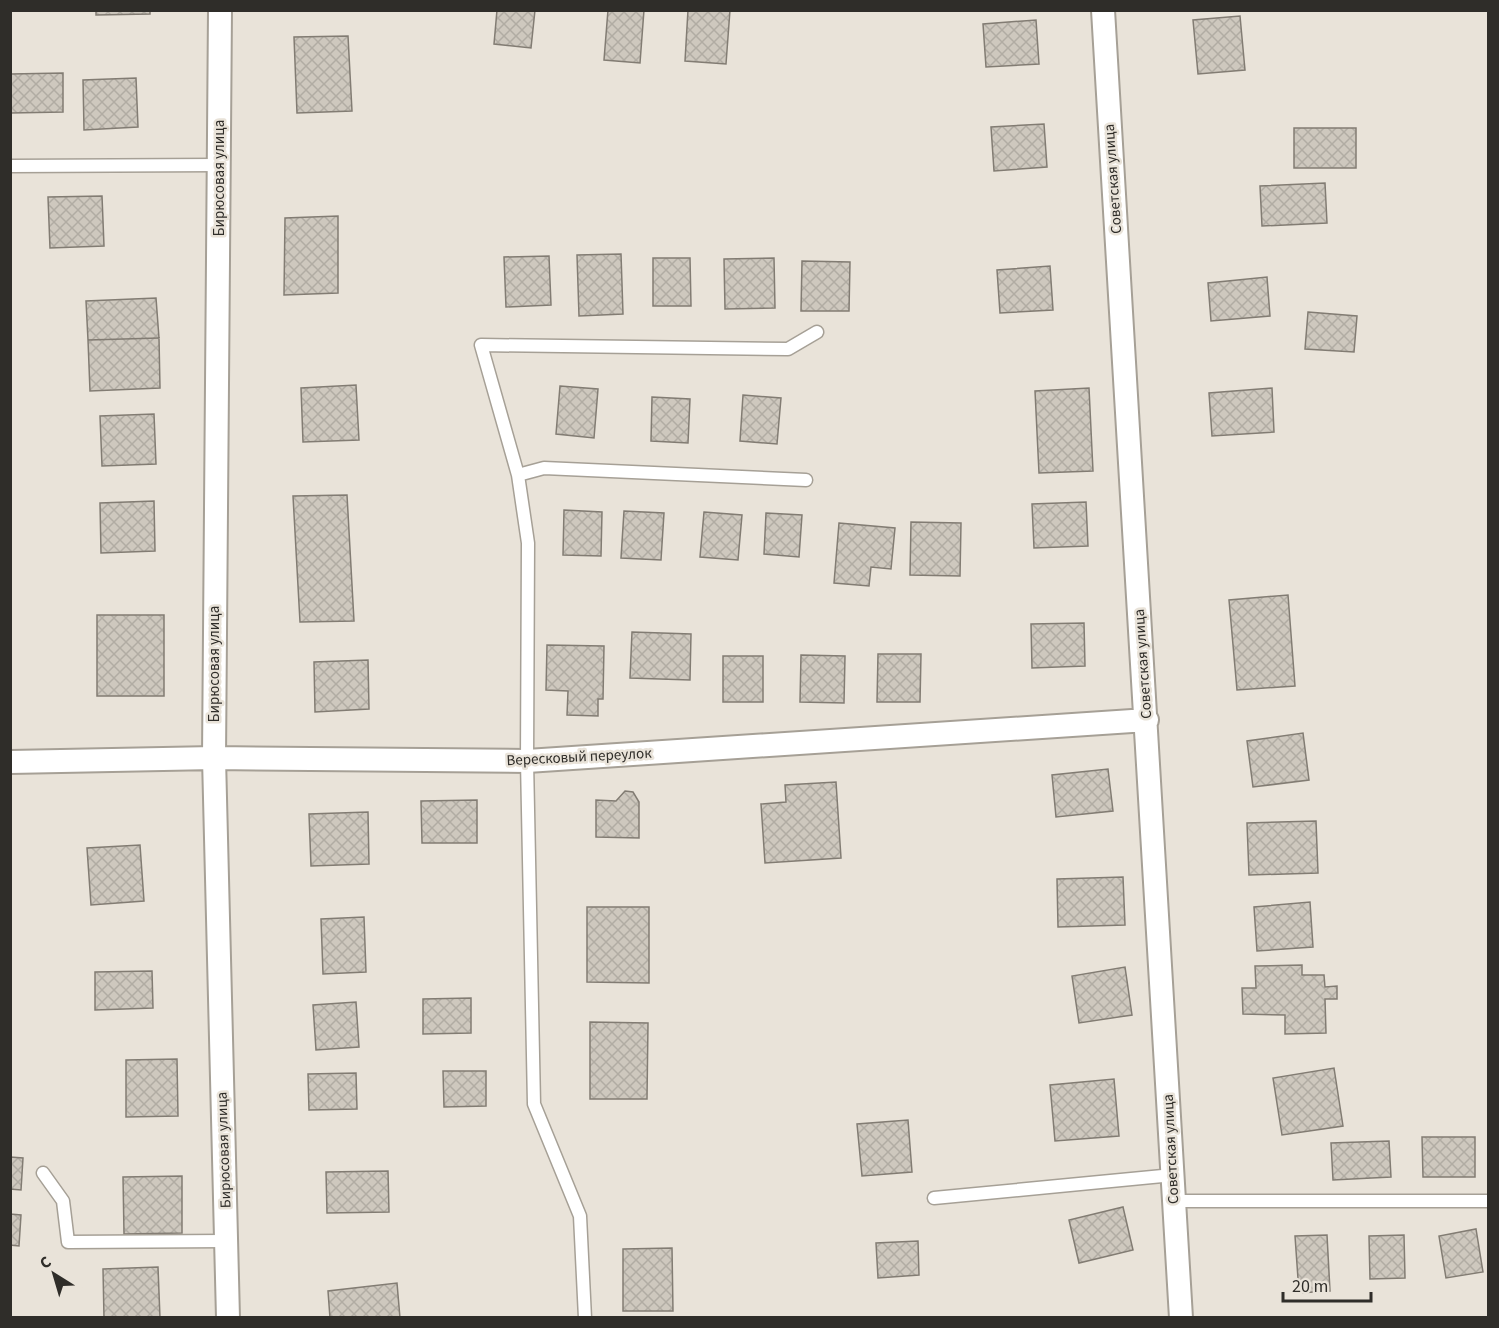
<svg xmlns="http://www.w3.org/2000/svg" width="1499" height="1328" font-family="'Source Sans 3',sans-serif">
	<defs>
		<pattern id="building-cross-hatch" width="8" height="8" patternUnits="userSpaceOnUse" patternTransform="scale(1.5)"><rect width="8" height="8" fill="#cec8be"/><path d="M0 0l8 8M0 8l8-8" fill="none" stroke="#b1aca3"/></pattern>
	</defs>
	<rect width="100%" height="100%" fill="#e9e3d9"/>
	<path fill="url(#building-cross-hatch)" stroke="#827c73" stroke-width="1.5" d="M 96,10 L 150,10 L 150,14 L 96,15 Z
		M 497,10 L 535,10 L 531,48 L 494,44 Z
		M 608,10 L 644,10 L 640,63 L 604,60 Z
		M 688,10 L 730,10 L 726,64 L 685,61 Z
		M 1240,16 L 1245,70 L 1198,74 L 1193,20 Z
		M 1036,20 L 1039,64 L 986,67 L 983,24 Z
		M 348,36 L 352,111 L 297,113 L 294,37 Z
		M 63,73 L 63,112 L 11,113 L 11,74 Z
		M 136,78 L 138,127 L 84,130 L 83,80 Z
		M 1044,124 L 1047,167 L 994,171 L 991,127 Z
		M 1294,128 L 1356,128 L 1356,168 L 1294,168 Z
		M 1325,183 L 1327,223 L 1262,226 L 1260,186 Z
		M 102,196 L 104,246 L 50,248 L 48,197 Z
		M 338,216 L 338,293 L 284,295 L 285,218 Z
		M 621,254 L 623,314 L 579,316 L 577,255 Z
		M 549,256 L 551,305 L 506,307 L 504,257 Z
		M 653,258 L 690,258 L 691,306 L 653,306 Z
		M 774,258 L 775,308 L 725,309 L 724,259 Z
		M 802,261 L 850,262 L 849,311 L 801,311 Z
		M 1050,266 L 1053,310 L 1000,313 L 997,270 Z
		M 1267,277 L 1270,316 L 1211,321 L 1208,283 Z
		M 156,298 L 159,338 L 88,340 L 86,301 Z
		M 1308,312 L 1357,316 L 1354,352 L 1305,349 Z
		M 159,338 L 160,388 L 90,391 L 88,340 Z
		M 356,385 L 359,440 L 303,442 L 301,388 Z
		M 560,386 L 598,389 L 594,438 L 556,434 Z
		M 1089,388 L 1093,471 L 1039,473 L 1035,391 Z
		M 1272,388 L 1274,432 L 1212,436 L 1209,393 Z
		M 743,395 L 781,398 L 777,444 L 740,441 Z
		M 652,397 L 690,399 L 688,443 L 651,441 Z
		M 154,414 L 156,464 L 102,466 L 100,416 Z
		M 347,495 L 354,621 L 300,622 L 293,496 Z
		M 154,501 L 155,551 L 101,553 L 100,503 Z
		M 1086,502 L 1088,546 L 1034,548 L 1032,504 Z
		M 564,510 L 602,512 L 601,556 L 563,555 Z
		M 624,511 L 664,513 L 661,560 L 621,558 Z
		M 704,512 L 742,515 L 738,560 L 700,557 Z
		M 766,513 L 802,515 L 799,557 L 764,554 Z
		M 911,522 L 961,523 L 960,576 L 910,575 Z
		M 839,523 L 895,528 L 891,569 L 871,567 L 869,586 L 834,583 Z
		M 1288,595 L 1295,686 L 1237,690 L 1229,600 Z
		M 97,615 L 164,615 L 164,696 L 97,696 Z
		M 1084,623 L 1085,666 L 1032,668 L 1031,624 Z
		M 632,632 L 691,634 L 690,680 L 630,678 Z
		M 547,645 L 604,646 L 603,699 L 598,699 L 598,716 L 567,715 L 568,691 L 546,690 Z
		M 878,654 L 921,654 L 920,702 L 877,702 Z
		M 801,655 L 845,656 L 844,703 L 800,702 Z
		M 723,656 L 763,656 L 763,702 L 723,702 Z
		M 368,660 L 369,709 L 315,712 L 314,662 Z
		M 1303,733 L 1309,780 L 1253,787 L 1247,741 Z
		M 1108,769 L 1113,811 L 1056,817 L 1052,775 Z
		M 836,782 L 841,858 L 765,863 L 761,804 L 786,802 L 785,785 Z
		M 625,791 L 633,792 L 639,802 L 639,838 L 596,837 L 596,800 L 616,801 Z
		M 477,800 L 477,843 L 422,843 L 421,801 Z
		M 368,812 L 369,864 L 311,866 L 309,814 Z
		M 1316,821 L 1318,873 L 1249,875 L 1247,823 Z
		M 140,845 L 144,901 L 91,905 L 87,848 Z
		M 1123,877 L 1125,925 L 1058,927 L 1057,879 Z
		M 1310,902 L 1313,947 L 1257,951 L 1254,907 Z
		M 587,907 L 649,907 L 649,983 L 587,982 Z
		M 364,917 L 366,972 L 323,974 L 321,919 Z
		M 1302,965 L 1302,975 L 1324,975 L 1325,987 L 1337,986 L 1337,999 L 1325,999 L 1326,1033 L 1285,1034 L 1285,1015 L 1243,1014 L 1242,988 L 1256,988 L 1255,966 Z
		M 1125,967 L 1132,1015 L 1079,1023 L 1072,976 Z
		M 152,971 L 153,1008 L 95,1010 L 95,972 Z
		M 471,998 L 471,1033 L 423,1034 L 423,999 Z
		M 356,1002 L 359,1047 L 316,1050 L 313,1005 Z
		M 590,1022 L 648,1023 L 647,1099 L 590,1099 Z
		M 177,1059 L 178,1116 L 126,1117 L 126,1060 Z
		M 1334,1068 L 1343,1126 L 1282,1135 L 1273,1078 Z
		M 443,1071 L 486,1071 L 486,1106 L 444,1107 Z
		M 356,1073 L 357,1109 L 309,1110 L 308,1074 Z
		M 1114,1079 L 1119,1136 L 1055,1141 L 1050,1085 Z
		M 908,1120 L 912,1172 L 862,1176 L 857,1124 Z
		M 1422,1137 L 1475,1137 L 1475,1177 L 1423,1177 Z
		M 1389,1141 L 1391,1177 L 1333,1180 L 1331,1143 Z
		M 10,1157 L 23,1158 L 21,1190 L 10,1189 Z
		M 388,1171 L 389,1212 L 327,1213 L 326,1172 Z
		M 182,1176 L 182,1233 L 124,1234 L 123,1177 Z
		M 1123,1207 L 1133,1250 L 1079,1263 L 1069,1220 Z
		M 10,1214 L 21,1215 L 19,1246 L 10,1245 Z
		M 1476,1229 L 1483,1272 L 1446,1278 L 1439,1236 Z
		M 1327,1235 L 1330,1291 L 1299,1293 L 1295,1236 Z
		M 1404,1235 L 1405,1278 L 1370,1279 L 1369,1236 Z
		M 918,1241 L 919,1275 L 878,1278 L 876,1243 Z
		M 672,1248 L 673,1311 L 623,1311 L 623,1249 Z
		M 158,1267 L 160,1318 L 104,1318 L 103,1269 Z
		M 397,1283 L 400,1318 L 330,1318 L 328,1291 Z"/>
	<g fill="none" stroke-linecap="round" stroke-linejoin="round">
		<defs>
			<path id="service" d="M 10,166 L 219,165
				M 518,475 L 481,345 L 788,349 L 817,332
				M 43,1173 L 63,1201 L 68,1242 L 226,1241
				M 934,1198 L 1173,1175
				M 1174,1201 L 1488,1201
				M 585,1318 L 580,1216 L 534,1104 L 527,761 L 528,543 L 518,475 L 544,468 L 806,480"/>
			<path id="minor" d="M 220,10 L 214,758 L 228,1318
				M 1103,10 L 1181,1318
				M 10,762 L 214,758 L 527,761 L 1147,720"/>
		</defs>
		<use href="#service" stroke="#a6a096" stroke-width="15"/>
		<use href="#minor" stroke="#a6a096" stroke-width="26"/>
		<use href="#service" stroke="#fff" stroke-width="12"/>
		<use href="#minor" stroke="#fff" stroke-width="22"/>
	</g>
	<g text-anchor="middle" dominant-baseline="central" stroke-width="5" stroke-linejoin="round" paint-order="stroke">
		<g font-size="15" fill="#2f2d29" stroke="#e9e3d9">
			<text transform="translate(219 178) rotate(-90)">Бирюсовая улица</text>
			<text transform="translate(1113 179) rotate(-94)">Советская улица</text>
			<text transform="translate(214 664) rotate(-90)">Бирюсовая улица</text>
			<text transform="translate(1143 664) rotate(-94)">Советская улица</text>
			<text transform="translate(579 757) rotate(-3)">Вересковый переулок</text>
			<text transform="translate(1171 1149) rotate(-93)">Советская улица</text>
			<text transform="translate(224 1150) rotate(-92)">Бирюсовая улица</text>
		</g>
	</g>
	<rect width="1499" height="1328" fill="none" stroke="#2f2d29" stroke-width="24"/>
	<g transform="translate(54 1274) rotate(323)" stroke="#e9e3d9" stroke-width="4.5" paint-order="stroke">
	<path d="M0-4.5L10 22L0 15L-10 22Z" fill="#2f2d29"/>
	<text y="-9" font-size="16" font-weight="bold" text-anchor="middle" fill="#2f2d29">С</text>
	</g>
	<path d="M1283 1292v9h88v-9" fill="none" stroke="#2f2d29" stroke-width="3"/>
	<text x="1292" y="1292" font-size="18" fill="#2f2d29" stroke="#e9e3d9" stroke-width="4.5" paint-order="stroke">20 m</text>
</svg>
